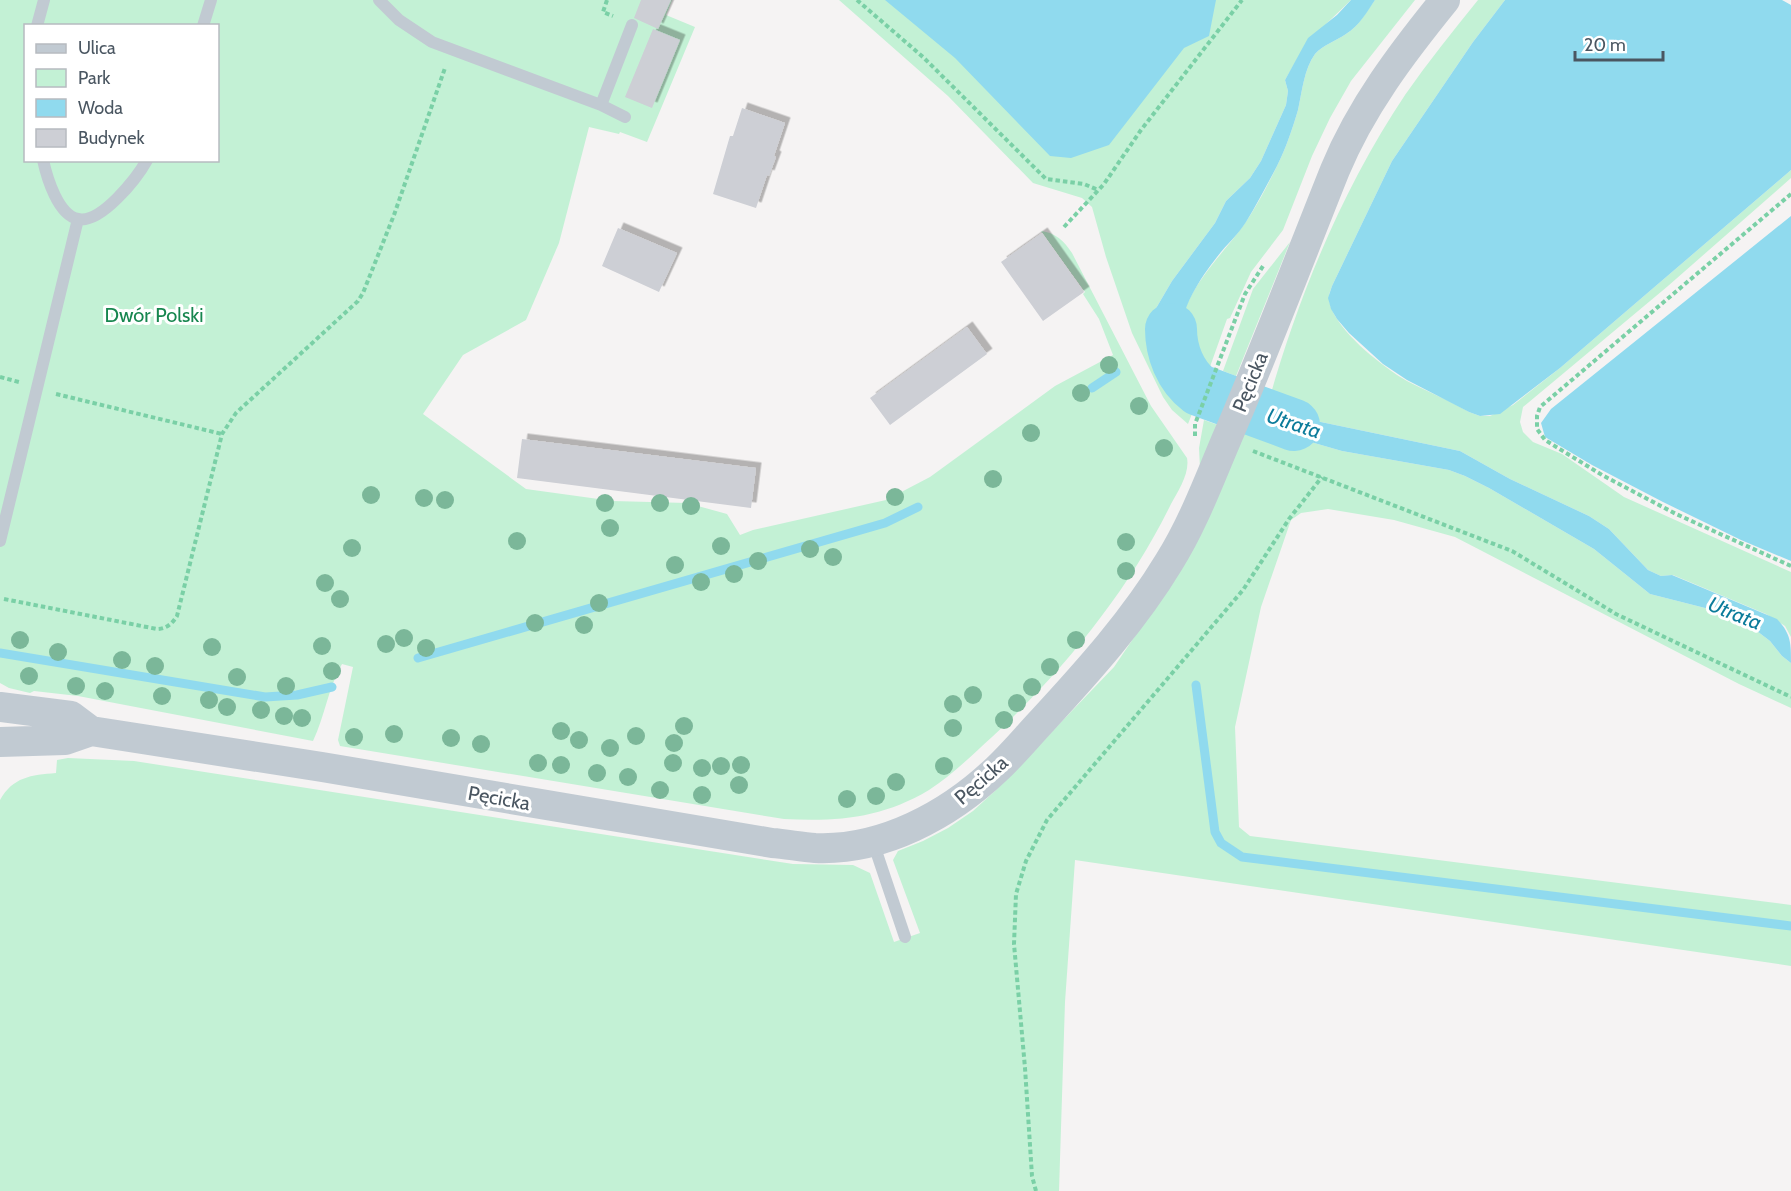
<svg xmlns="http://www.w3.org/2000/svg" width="1791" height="1191" font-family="Cabin,sans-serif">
	<defs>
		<filter id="shadow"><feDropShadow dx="5.5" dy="-5.5" stdDeviation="0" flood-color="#0004"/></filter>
	</defs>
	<rect width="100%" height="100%" fill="#f5f3f3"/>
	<path fill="#c3f1d5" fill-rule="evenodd" d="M 0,0 L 672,0 L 666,15 L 695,27 L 647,142 L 620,132 L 619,134 L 589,127 L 559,243 L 526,320 L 463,355 L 423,414 L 526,489 L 613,501 L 687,503 L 727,514 L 740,535 L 753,530 L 886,500 L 930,477 L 1055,386 L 1113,355 L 1099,319 L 1083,294 L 1085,292 L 1041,231 C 1056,233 1064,241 1072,253 L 1151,406 L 1187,458 C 1190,473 1178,491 1171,504 C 1128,592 1063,671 992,737 C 971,756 952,775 929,790 C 882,818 838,822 784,819 L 340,746 L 338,740 L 353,667 L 342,664 C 328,688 325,716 313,741 L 78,696 L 34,691 L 30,693 L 9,688 L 0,683 ZM 26,26 L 218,26 L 218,160 L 26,160 Z
		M 839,0 L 1351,0 L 1326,24 L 1296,61 L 1285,80 L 1288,91 L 1286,105 L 1261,161 L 1250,178 L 1226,201 L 1215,223 L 1172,281 L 1155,310 L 1166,360 L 1166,373 L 1188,398 L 1197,401 L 1188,424 L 1172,410 L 1163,397 L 1132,333 L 1106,257 L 1092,207 L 1082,198 L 1033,183 L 948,96 Z
		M 1375,0 L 1415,0 L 1351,81 L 1330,118 L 1312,156 L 1283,230 L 1251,272 L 1230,318 L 1227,319 L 1206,378 C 1194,376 1188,367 1184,357 C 1165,307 1218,261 1243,226 C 1256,208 1267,186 1277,166 C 1286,148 1292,130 1298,110 C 1302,92 1304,69 1315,54 C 1323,45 1336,41 1346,34 C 1359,26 1366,12 1375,0 Z
		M 1478,0 L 1505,0 L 1473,42 L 1392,161 L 1332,286 C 1331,290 1328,295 1329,299 C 1332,328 1383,367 1407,381 C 1428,392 1449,400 1469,412 L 1480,416 L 1490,416 L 1513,405 L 1560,368 L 1791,170 L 1791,178 L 1668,286 L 1523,407 L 1520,422 L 1523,432 L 1533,442 L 1562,454 L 1624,497 L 1791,572 L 1791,637 L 1785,626 L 1766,614 L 1673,575 L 1661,576 L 1648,570 L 1609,529 L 1589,516 L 1510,479 L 1460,451 L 1316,421 L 1268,404 C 1298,296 1343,188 1405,95 C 1428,62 1453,31 1478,0 Z
		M 1290,242 L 1236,376 L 1223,371 L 1253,289 Z
		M 1204,420 L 1218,425 L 1200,468 L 1199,448 Z
		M 1249,420 L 1283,434 L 1342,451 L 1449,470 L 1465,476 L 1489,488 L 1594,549 L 1650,594 L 1713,610 L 1753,628 L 1770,641 L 1782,656 L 1791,663 L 1791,708 L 1739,684 L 1455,537 L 1394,520 L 1328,509 L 1301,513 L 1291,520 L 1261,607 L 1235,727 L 1239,827 L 1250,836 L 1791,905 L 1791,966 L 1075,860 L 1065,1002 L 1059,1191 L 0,1191 L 0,800 C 13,777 31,775 56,773 L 57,760 L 68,758 L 134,761 L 793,864 L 853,865 L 870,873 L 894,942 L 920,933 L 893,860 L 898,851 L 923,841 L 948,828 L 973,811 L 997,789 L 1114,667 L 1156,605 Z"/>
	<path fill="#90daee" d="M 885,0 L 1216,0 L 1209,36 L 1184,48 L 1109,145 L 1071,158 L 1050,156 L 955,58 Z
		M 1351,0 L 1375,0 C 1367,12 1359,26 1346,34 C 1336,41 1323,45 1315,54 C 1304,69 1302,92 1298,110 C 1292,130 1286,148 1277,166 C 1267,185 1257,204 1246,222 C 1238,235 1226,245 1217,257 C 1196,284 1171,322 1184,357 C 1188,367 1194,376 1206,378 L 1197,401 L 1188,398 L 1166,373 L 1166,360 L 1155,310 L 1172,281 L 1215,223 L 1226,201 L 1250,178 L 1261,161 L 1286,105 L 1288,91 L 1285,80 L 1308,38 L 1337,15 Z
		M 1505,0 L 1782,0 L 1791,5 L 1791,170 L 1560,368 L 1500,414 L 1480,416 L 1469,412 L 1407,380 L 1383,364 L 1349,333 L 1337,319 L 1331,309 L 1328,298 L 1332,286 L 1392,161 L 1473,42 Z
		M 1791,216 L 1791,561 L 1741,540 L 1663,502 L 1592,465 L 1545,437 L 1541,423 L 1551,409 Z
		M 1259,400 L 1316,421 L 1460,451 L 1510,479 L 1589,516 L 1609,529 L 1648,570 L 1661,576 L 1672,575 L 1777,619 C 1791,634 1791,643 1791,663 L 1782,656 L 1770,641 L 1753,628 L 1713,610 L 1650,594 L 1594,549 L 1489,488 L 1465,476 L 1449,470 L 1342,451 L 1283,434 L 1249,420 Z"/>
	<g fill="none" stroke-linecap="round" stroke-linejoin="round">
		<path stroke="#90daee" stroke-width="9" d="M 1154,348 L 1172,339
			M 1092,388 L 1116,372
			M 0,653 L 265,697 L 297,695 L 332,687
			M 418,658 L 885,523 L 918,507
			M 1196,685 L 1215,832 L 1221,843 L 1242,857 L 1791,926"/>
		<path stroke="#90daee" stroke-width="52" d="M 1171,329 C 1171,351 1180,376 1199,390 L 1294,425"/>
	</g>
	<path fill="#cdcfd5" filter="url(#shadow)" d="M 641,0 L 671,0 L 658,29 L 634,18 Z
		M 653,29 L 680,40 L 652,108 L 625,97 Z
		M 742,108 L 785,123 L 774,156 L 776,157 L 769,176 L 767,175 L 756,208 L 713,194 L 730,136 L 733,136 Z
		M 618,228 L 677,253 L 659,292 L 602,266 Z
		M 1042,233 L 1084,292 L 1043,321 L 1001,262 Z
		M 967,327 L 987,354 L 890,425 L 870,398 Z
		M 522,439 L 756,468 L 751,508 L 517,478 Z"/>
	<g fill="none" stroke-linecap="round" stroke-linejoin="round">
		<path stroke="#7ad0a6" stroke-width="4" stroke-dasharray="4.5 3" stroke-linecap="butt" d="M 607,0 L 603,12 L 613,16
			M 857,0 L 923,57 L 1046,179 L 1084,184 L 1098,190
			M 1791,194 L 1540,407 L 1537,416 L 1537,429 L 1545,440 L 1602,475 L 1676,514 L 1791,566
			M 1064,227 L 1104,184 L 1141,130 L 1242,0
			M 0,377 L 19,382
			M 56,394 L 222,434
			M 1195,436 L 1195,424 L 1245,294 L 1263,266
			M 1253,451 L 1512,551 L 1616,614 L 1791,697
			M 4,599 L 157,629 C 166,629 172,624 177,616 L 222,434 L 236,413 L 358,301 L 363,293 L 394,215 L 445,68
			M 1036,1191 L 1032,1176 L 1025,1068 L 1014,944 L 1016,894 L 1026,861 L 1047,820 L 1243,590 L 1289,519 L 1322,477"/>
		<path stroke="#c1cad2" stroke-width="12" d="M 379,0 L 399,20 L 432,42 L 601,105 L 632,25
			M 37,26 L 44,0
			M 203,26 L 211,0
			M 601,105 L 625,117
			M 43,160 C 47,178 58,215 78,219 C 101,224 137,178 147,160
			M 0,541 L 78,219
			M 873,842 L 905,937"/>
		<path stroke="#c1cad2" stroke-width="30" d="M 0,707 L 71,716 L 91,731 L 322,767 L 772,843 C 786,844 801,847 815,848 C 882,851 949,815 997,769 C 1013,754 1027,737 1042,721 C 1088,671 1134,620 1169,562 C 1193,524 1209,480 1227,438 C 1265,350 1299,260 1335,170 C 1361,107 1402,53 1445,0
			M 0,742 L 65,740 L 91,731"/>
	</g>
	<g fill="#7bb799">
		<circle cx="1109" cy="365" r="9"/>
		<circle cx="1081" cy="393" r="9"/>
		<circle cx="1139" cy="406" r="9"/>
		<circle cx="1031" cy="433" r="9"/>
		<circle cx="1164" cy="448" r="9"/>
		<circle cx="993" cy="479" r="9"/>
		<circle cx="371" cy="495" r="9"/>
		<circle cx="895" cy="497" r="9"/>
		<circle cx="424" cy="498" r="9"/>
		<circle cx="445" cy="500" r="9"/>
		<circle cx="605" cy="503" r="9"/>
		<circle cx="660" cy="503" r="9"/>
		<circle cx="691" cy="506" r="9"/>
		<circle cx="610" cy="528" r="9"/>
		<circle cx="517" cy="541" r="9"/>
		<circle cx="1126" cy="542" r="9"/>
		<circle cx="721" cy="546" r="9"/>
		<circle cx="352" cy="548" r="9"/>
		<circle cx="810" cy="549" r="9"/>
		<circle cx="833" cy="557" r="9"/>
		<circle cx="758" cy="561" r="9"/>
		<circle cx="675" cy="565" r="9"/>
		<circle cx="1126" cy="571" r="9"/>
		<circle cx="734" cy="574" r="9"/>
		<circle cx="701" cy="582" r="9"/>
		<circle cx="325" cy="583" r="9"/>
		<circle cx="340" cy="599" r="9"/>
		<circle cx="599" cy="603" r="9"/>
		<circle cx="535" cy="623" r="9"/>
		<circle cx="584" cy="625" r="9"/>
		<circle cx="404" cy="638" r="9"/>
		<circle cx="20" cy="640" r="9"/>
		<circle cx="1076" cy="640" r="9"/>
		<circle cx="386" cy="644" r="9"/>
		<circle cx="322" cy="646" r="9"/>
		<circle cx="212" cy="647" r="9"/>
		<circle cx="426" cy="648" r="9"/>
		<circle cx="58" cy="652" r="9"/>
		<circle cx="122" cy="660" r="9"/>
		<circle cx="155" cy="666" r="9"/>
		<circle cx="1050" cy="667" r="9"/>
		<circle cx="332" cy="671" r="9"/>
		<circle cx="29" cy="676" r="9"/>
		<circle cx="237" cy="677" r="9"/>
		<circle cx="76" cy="686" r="9"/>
		<circle cx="286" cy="686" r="9"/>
		<circle cx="1032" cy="687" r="9"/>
		<circle cx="105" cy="691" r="9"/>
		<circle cx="973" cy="695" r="9"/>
		<circle cx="162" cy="696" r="9"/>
		<circle cx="209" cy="700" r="9"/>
		<circle cx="1017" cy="703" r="9"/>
		<circle cx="953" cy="704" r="9"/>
		<circle cx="227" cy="707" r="9"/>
		<circle cx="261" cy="710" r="9"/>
		<circle cx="284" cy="716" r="9"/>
		<circle cx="302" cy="718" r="9"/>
		<circle cx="1004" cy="720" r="9"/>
		<circle cx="684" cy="726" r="9"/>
		<circle cx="953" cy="728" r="9"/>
		<circle cx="561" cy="731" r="9"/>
		<circle cx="394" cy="734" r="9"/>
		<circle cx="636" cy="736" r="9"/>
		<circle cx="354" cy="737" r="9"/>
		<circle cx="451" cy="738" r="9"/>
		<circle cx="579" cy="740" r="9"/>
		<circle cx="674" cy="743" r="9"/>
		<circle cx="481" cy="744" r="9"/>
		<circle cx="610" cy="748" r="9"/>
		<circle cx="538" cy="763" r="9"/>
		<circle cx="673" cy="763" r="9"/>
		<circle cx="561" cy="765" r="9"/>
		<circle cx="741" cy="765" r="9"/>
		<circle cx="721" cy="766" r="9"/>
		<circle cx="944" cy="766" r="9"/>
		<circle cx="702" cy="768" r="9"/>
		<circle cx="597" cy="773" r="9"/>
		<circle cx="628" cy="777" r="9"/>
		<circle cx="896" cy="782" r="9"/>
		<circle cx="739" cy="785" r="9"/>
		<circle cx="660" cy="790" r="9"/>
		<circle cx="702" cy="795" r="9"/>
		<circle cx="876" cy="796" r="9"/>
		<circle cx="847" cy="799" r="9"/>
	</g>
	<g text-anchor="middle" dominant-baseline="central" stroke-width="6" stroke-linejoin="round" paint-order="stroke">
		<g font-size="20" fill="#17864f" stroke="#fff">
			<text x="154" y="315">Dwór Polski</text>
		</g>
		<g font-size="20" fill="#4a5661" stroke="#fff">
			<text transform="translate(1250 382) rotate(-68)">Pęcicka</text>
			<text transform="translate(981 780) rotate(-41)">Pęcicka</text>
			<text transform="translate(499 798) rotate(10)">Pęcicka</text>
		</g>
		<g font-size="21" font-style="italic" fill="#0c7c9b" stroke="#fff">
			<text transform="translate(1294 423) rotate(18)">Utrata</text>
			<text transform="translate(1735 613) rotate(22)">Utrata</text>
		</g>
	</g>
	<rect x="24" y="24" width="195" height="138" fill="#ffffff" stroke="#b7bbc0" stroke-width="1.5"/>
	<rect x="36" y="44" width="30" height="9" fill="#c1cad2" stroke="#b7bbc0" stroke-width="1.5"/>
	<text x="78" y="54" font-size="18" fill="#4a5661">Ulica</text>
	<rect x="36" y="69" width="30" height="18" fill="#c3f1d5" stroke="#b7bbc0" stroke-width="1.5"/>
	<text x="78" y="84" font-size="18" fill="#4a5661">Park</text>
	<rect x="36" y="99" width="30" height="18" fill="#90daee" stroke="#b7bbc0" stroke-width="1.5"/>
	<text x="78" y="114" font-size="18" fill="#4a5661">Woda</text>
	<rect x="36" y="129" width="30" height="18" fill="#cdcfd5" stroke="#b7bbc0" stroke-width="1.5"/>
	<text x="78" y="144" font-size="18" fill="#4a5661">Budynek</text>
	<path d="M1575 51v9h88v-9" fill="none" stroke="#4a5661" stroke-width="3"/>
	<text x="1584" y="51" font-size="18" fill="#4a5661" stroke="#ffffff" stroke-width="4.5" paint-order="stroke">20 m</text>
</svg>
